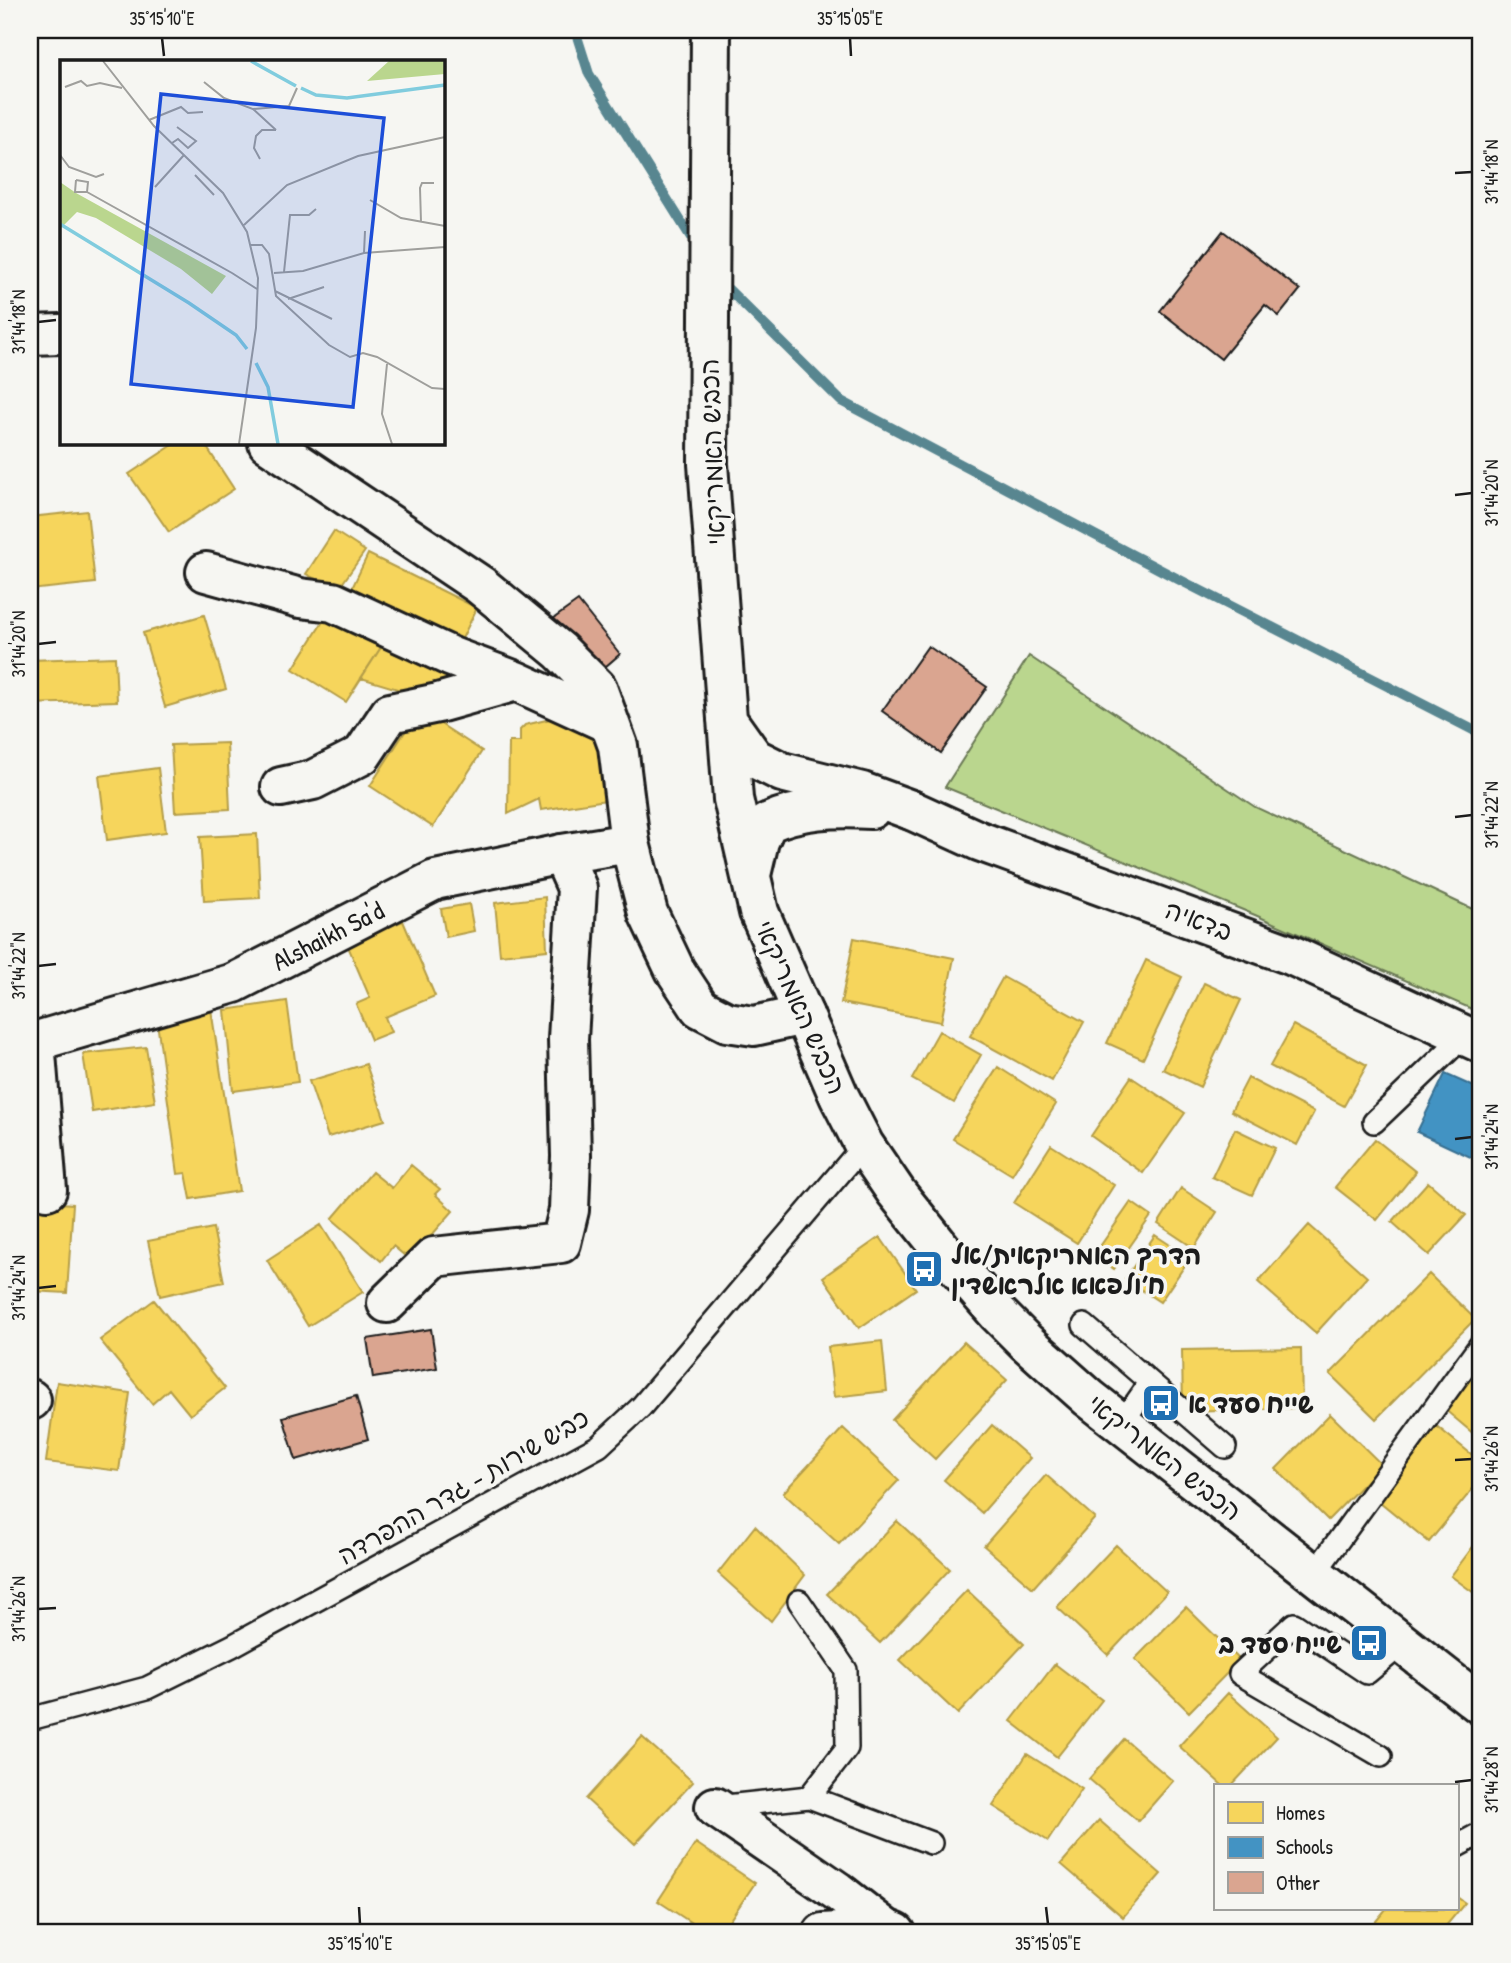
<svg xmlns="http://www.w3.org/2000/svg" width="1511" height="1963" font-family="'Patrick Hand','Playpen Sans Hebrew',sans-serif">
	<rect width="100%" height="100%" fill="#f6f6f2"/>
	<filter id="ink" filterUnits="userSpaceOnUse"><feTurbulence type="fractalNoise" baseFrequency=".0143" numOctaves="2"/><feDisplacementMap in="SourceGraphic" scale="14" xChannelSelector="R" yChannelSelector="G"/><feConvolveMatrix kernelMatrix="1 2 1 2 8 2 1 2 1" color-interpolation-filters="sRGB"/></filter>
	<g filter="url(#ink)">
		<path fill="#bad68e" stroke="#6b7955" stroke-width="2" d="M 1029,656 L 1255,807 L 1481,913 L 1481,1013 L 1255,915 L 945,787 Z"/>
		<path fill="#f6d55c" stroke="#b59e49" stroke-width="2" d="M 176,443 L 204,443 L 234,489 L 169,532 L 129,474 Z
			M 87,511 L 95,583 L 30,590 L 30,517 Z
			M 334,531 L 365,551 L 337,591 L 306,574 Z
			M 368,554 L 477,608 L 455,653 L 346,601 Z
			M 334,604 L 387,638 L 346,702 L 293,669 Z
			M 204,615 L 226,689 L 165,707 L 143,633 Z
			M 387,638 L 484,677 L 424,697 L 361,678 Z
			M 115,657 L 117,701 L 30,704 L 30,660 Z
			M 419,710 L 482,751 L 433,827 L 370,786 Z
			M 563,716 L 604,741 L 613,799 L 541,810 L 539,799 L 508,814 L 509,742 L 520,742 L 520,730 L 525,725 Z
			M 227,743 L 230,809 L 175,812 L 171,745 Z
			M 158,768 L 166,832 L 107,840 L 99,776 Z
			M 30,817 L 33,817 L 30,908 Z
			M 257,834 L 260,898 L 204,901 L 200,837 Z
			M 545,897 L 547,950 L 500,955 L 495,903 Z
			M 469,904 L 474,931 L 446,937 L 441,909 Z
			M 403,921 L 435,996 L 385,1017 L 391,1032 L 371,1040 L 356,1004 L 370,998 L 347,944 Z
			M 854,938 L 954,958 L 941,1022 L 841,1003 Z
			M 1146,960 L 1182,977 L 1143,1059 L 1107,1043 Z
			M 1003,977 L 1084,1022 L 1052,1081 L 970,1036 Z
			M 1204,983 L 1241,1000 L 1200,1087 L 1163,1069 Z
			M 287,1001 L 298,1082 L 233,1091 L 225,1010 Z
			M 211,1009 L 239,1191 L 191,1199 L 186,1173 L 178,1174 L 156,1015 Z
			M 1293,1025 L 1367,1065 L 1344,1106 L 1270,1066 Z
			M 939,1031 L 981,1055 L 954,1103 L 912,1079 Z
			M 146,1047 L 155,1102 L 92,1112 L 83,1054 Z
			M 366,1064 L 385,1120 L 328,1137 L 309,1081 Z
			M 998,1067 L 1056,1104 L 1012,1175 L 953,1139 Z
			M 1131,1077 L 1185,1113 L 1143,1173 L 1091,1136 Z
			M 1248,1078 L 1314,1112 L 1297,1145 L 1231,1111 Z
			M 1235,1129 L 1275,1148 L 1252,1195 L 1212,1177 Z
			M 1375,1139 L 1416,1172 L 1377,1220 L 1335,1187 Z
			M 1051,1145 L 1114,1185 L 1077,1243 L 1014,1203 Z
			M 411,1165 L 440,1189 L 435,1194 L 453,1211 L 410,1260 L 393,1246 L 381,1261 L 332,1219 L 372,1172 L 392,1188 Z
			M 1428,1182 L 1466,1215 L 1429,1255 L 1392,1222 Z
			M 1181,1188 L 1217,1212 L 1194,1248 L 1158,1224 Z
			M 30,1201 L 73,1204 L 67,1293 L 30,1291 Z
			M 1131,1202 L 1151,1216 L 1114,1269 L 1094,1255 Z
			M 321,1225 L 363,1292 L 308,1326 L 267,1260 Z
			M 1309,1225 L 1367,1277 L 1316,1333 L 1258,1282 Z
			M 213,1228 L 224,1282 L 160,1296 L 148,1241 Z
			M 1155,1235 L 1190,1258 L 1160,1302 L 1125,1279 Z
			M 880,1237 L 916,1289 L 859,1328 L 823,1277 Z
			M 1429,1274 L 1475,1319 L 1376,1419 L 1330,1374 Z
			M 154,1300 L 225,1388 L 190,1415 L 169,1389 L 152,1404 L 100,1340 Z
			M 882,1341 L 887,1391 L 834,1397 L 828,1347 Z
			M 964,1342 L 1007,1380 L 935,1459 L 892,1420 Z
			M 1301,1348 L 1302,1408 L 1183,1411 L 1182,1350 Z
			M 1481,1352 L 1481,1440 L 1437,1403 Z
			M 57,1382 L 130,1393 L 119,1471 L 46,1462 Z
			M 1330,1414 L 1382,1465 L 1328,1520 L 1276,1469 Z
			M 1434,1424 L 1481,1462 L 1481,1479 L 1429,1542 L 1374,1497 Z
			M 992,1425 L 1030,1458 L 982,1513 L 944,1480 Z
			M 843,1428 L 899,1480 L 839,1544 L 783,1493 Z
			M 1046,1475 L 1095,1518 L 1033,1588 L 984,1546 Z
			M 897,1521 L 950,1569 L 880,1643 L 827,1594 Z
			M 755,1526 L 805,1575 L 771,1621 L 718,1573 Z
			M 1481,1536 L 1481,1598 L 1451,1576 Z
			M 1116,1545 L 1167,1592 L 1108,1655 L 1057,1607 Z
			M 967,1590 L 1024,1644 L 958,1714 L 900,1660 Z
			M 1186,1607 L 1240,1660 L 1189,1712 L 1135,1659 Z
			M 1055,1664 L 1102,1700 L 1057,1757 L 1011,1721 Z
			M 1228,1693 L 1277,1737 L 1231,1786 L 1223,1786 L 1179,1746 Z
			M 642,1737 L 693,1782 L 635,1844 L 586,1799 Z
			M 1124,1739 L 1173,1781 L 1138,1821 L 1089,1779 Z
			M 1027,1754 L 1082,1789 L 1048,1841 L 993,1806 Z
			M 1099,1820 L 1161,1874 L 1123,1917 L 1061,1864 Z
			M 696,1843 L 755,1883 L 721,1933 L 707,1933 L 658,1901 Z
			M 1457,1897 L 1465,1903 L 1440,1933 L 1380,1933 L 1372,1926 L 1386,1909 L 1457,1909 Z"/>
		<path fill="#4393c3" stroke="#376f91" stroke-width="2" d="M 1445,1074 L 1481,1090 L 1481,1162 L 1417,1132 Z"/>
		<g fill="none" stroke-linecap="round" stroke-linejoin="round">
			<path stroke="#588690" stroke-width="10" d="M 575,30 L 589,74 L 697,247
				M 719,280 L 841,401 L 1178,579 L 1481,734"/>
		</g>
		<path fill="#daa590" stroke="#1c1c1c" stroke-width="2" d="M 1223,231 L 1300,290 L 1279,316 L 1265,305 L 1221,359 L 1160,311 Z
			M 578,601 L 620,654 L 598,673 L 553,619 Z
			M 928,646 L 987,687 L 941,753 L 882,711 Z
			M 431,1329 L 437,1368 L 373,1378 L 367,1339 Z
			M 356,1396 L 368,1439 L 296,1460 L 283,1417 Z"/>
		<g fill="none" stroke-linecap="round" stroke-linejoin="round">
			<defs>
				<path id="service" d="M 1374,1122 L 1465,1035
					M 1084,1325 L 1225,1447
					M 1121,1424 L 1150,1383
					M 1314,1574 L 1481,1344
					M 30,1719 L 147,1688 L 232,1646 L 599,1446 L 641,1407 L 864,1145
					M 1381,1756 L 1240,1674 L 1294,1624 L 1367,1673 L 1403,1643
					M 809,1797 L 931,1843
					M 717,1807 L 809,1797 L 847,1748 L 846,1670 L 799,1601
					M 1457,1846 L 1481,1833"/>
				<path id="minor" d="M 30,335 L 61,334
					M 268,443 L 480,585 L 560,651 L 597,688 L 618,746 L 630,843
					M 206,572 L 300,598 L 333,602 L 452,657 L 516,681 L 610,724
					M 281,787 L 313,780 L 362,755 L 390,713 L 438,703 L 516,681
					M 35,1041 L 47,1190
					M 387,1303 L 434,1257 L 561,1243 L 569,1210 L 571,1156 L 568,1039 L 577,888 L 562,854
					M 30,1399 L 31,1400
					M 715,1807 L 837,1891 L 886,1929 L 896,1933
					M 823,1933 L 886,1929"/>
				<g id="tertiary">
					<path d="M 911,810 L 979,841 L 1291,955 L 1481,1043"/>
					<path id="s1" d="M 30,1043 L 234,983 L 435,880 L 562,854 L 630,843 L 648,913 L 675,970 L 700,1008 L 727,1022 L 754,1026 L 804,1015"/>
				</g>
				<path id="secondary" d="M 711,30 L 708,464 L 733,799 L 759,912 L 839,1096 L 864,1145 L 896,1192 L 944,1252 L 998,1314 L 1026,1342 L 1089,1398 L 1481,1705
					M 727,720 L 754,758 L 782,772 L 862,792 L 911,810
					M 751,875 L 759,841 L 767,823 C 800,808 835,807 871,809"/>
			</defs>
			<use href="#service" stroke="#1c1c1c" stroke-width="26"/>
			<use href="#minor" stroke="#1c1c1c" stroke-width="44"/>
			<use href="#tertiary" stroke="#1c1c1c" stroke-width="44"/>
			<use href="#secondary" stroke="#1c1c1c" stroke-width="44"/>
			<use href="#service" stroke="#f6f6f2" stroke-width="21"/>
			<use href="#minor" stroke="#f6f6f2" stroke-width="38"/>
			<use href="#tertiary" stroke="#f6f6f2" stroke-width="38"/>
			<use href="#secondary" stroke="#f6f6f2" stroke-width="38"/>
		</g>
	</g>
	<path fill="none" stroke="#1c1c1c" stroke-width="2.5" d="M 162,38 L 164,56M 850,38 L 851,56M 1455,173 L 1472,172M 38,322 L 56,320M 1455,495 L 1472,493M 38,644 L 56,642M 1455,817 L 1472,815M 38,966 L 56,964M 1455,1139 L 1472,1137M 38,1288 L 56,1286M 1455,1460 L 1472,1459M 38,1609 L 56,1608M 1455,1782 L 1472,1780M 359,1907 L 360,1924M 1046,1907 L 1048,1924"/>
	<defs>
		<symbol id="bus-square" viewBox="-11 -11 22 22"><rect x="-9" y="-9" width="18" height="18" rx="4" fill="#1f6fb2" stroke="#f6f6f2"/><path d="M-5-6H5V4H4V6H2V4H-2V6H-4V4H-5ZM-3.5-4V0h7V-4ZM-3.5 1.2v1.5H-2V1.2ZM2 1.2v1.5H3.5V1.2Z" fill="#fff"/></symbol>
	</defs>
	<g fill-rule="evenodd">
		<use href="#bus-square" x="902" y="1247" width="44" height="44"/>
		<use href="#bus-square" x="1139" y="1381" width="44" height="44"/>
		<use href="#bus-square" x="1347" y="1621" width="44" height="44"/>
	</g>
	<g text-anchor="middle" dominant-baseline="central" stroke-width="7" stroke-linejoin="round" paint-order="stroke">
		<g font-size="26" fill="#1c1c1c" stroke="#f6f6f2">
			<text transform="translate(712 452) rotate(-92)">הכביש האמריקאי</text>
			<text transform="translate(1199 920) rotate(21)">בדאיה</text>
			<text stroke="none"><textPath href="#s1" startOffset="318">Alshaikh Sa'd</textPath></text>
			<text transform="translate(801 1007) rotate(66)">הכביש האמריקאי</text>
			<text transform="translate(1165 1457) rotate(38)">הכביש האמריקאי</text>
			<text transform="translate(463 1486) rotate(-30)">כביש שירות - גדר ההפרדה</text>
		</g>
		<g font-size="26" font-weight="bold" fill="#1c1c1c" stroke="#f6f6f2" text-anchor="start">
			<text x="951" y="1254">הדרך האמריקאית/אל<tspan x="951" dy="30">ח׳ולפאא אלראשדין</tspan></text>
			<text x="1188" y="1403">שייח סעד א</text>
			<text x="1342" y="1643" text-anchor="end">שייח סעד ב</text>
		</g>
	</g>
	<g transform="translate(60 60)">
		<rect width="385" height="385" fill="#f6f6f2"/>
		<path d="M 329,1 L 385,1 L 385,14 L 307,21 ZM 0,122 L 16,133 L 166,216 L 152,234 L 121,209 L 36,158 L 17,152 L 0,169 Z" fill="#bad68e"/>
		<path fill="none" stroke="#80ccde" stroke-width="3.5" d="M 191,1 L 236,26M 241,28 L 256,35 L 287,38 L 385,25M 0,164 L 129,243 L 176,275 L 187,289M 196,303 L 208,327 L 218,384"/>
		<path fill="none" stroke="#9f9f9c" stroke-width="2" d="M 43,1 L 94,66 L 163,133 L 187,172 L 198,218 L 196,268 L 179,384M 144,22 L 164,38 L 193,49 L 216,70M 5,27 L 21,21 L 27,26 L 40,23 L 62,28M 193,49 L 229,46 L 237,28M 89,60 L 121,47 L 128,53 L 143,52M 112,83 L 118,79 L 128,88 L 136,81 L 117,67M 0,95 L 9,107 L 36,117 L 44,114M 200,99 L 194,88 L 196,76 L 202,70 L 216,70M 135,115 L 154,135M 16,120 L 15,132 L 27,132M 16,120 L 28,122 L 27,132M 95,127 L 124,95M 27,132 L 172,213M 310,140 L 341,158 L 385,166M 361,162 L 360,128 L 362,123 L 374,123M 184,165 L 227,125 L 298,96 L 385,77M 191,185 L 202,185 L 209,194 L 216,236 L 269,285 L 290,297 L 303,293 L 317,297 L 372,328 L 385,329M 304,193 L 305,171M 224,212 L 230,155 L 249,155 L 256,149M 172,213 L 197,229M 214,213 L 243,211 L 304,193 L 385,187M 215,231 L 272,259M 228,239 L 264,227M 327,304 L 322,354 L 332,384"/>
		<path fill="#1d4ed8" fill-opacity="0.15" stroke="#1d4ed8" stroke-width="3.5" d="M 101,34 L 324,58 L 293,347 L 71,324 Z"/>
		<rect width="385" height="385" fill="none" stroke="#1c1c1c" stroke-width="3.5"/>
	</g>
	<rect width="1511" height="1963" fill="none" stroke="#f6f6f2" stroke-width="77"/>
	<rect x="1214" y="1784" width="245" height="126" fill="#f6f6f2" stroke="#9f9f9c" stroke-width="2"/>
	<rect x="1228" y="1802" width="35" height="21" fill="#f6d55c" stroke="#9f9f9c" stroke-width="2"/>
	<text x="1276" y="1820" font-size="21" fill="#1c1c1c">Homes</text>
	<rect x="1228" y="1837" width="35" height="21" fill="#4393c3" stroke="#9f9f9c" stroke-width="2"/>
	<text x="1276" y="1854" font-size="21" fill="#1c1c1c">Schools</text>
	<rect x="1228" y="1872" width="35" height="21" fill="#daa590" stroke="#9f9f9c" stroke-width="2"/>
	<text x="1276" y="1890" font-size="21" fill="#1c1c1c">Other</text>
	<rect x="38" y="38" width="1434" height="1886" fill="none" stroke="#1c1c1c" stroke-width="2.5"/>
	<g font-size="18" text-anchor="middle" fill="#1c1c1c">
		<text x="162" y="25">35°15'10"E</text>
		<text x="850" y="25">35°15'05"E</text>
		<text transform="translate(1492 172) rotate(-90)" y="6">31°44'18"N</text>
		<text transform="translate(19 322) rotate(-90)" y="6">31°44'18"N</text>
		<text transform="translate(1492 493) rotate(-90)" y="6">31°44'20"N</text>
		<text transform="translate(19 644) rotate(-90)" y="6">31°44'20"N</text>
		<text transform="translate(1492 815) rotate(-90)" y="6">31°44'22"N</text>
		<text transform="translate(19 966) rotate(-90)" y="6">31°44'22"N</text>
		<text transform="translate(1492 1137) rotate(-90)" y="6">31°44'24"N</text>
		<text transform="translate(19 1288) rotate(-90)" y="6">31°44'24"N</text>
		<text transform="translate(1492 1459) rotate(-90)" y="6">31°44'26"N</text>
		<text transform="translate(19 1609) rotate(-90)" y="6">31°44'26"N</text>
		<text transform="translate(1492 1780) rotate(-90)" y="6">31°44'28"N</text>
		<text x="360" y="1950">35°15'10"E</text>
		<text x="1048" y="1950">35°15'05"E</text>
	</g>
</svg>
